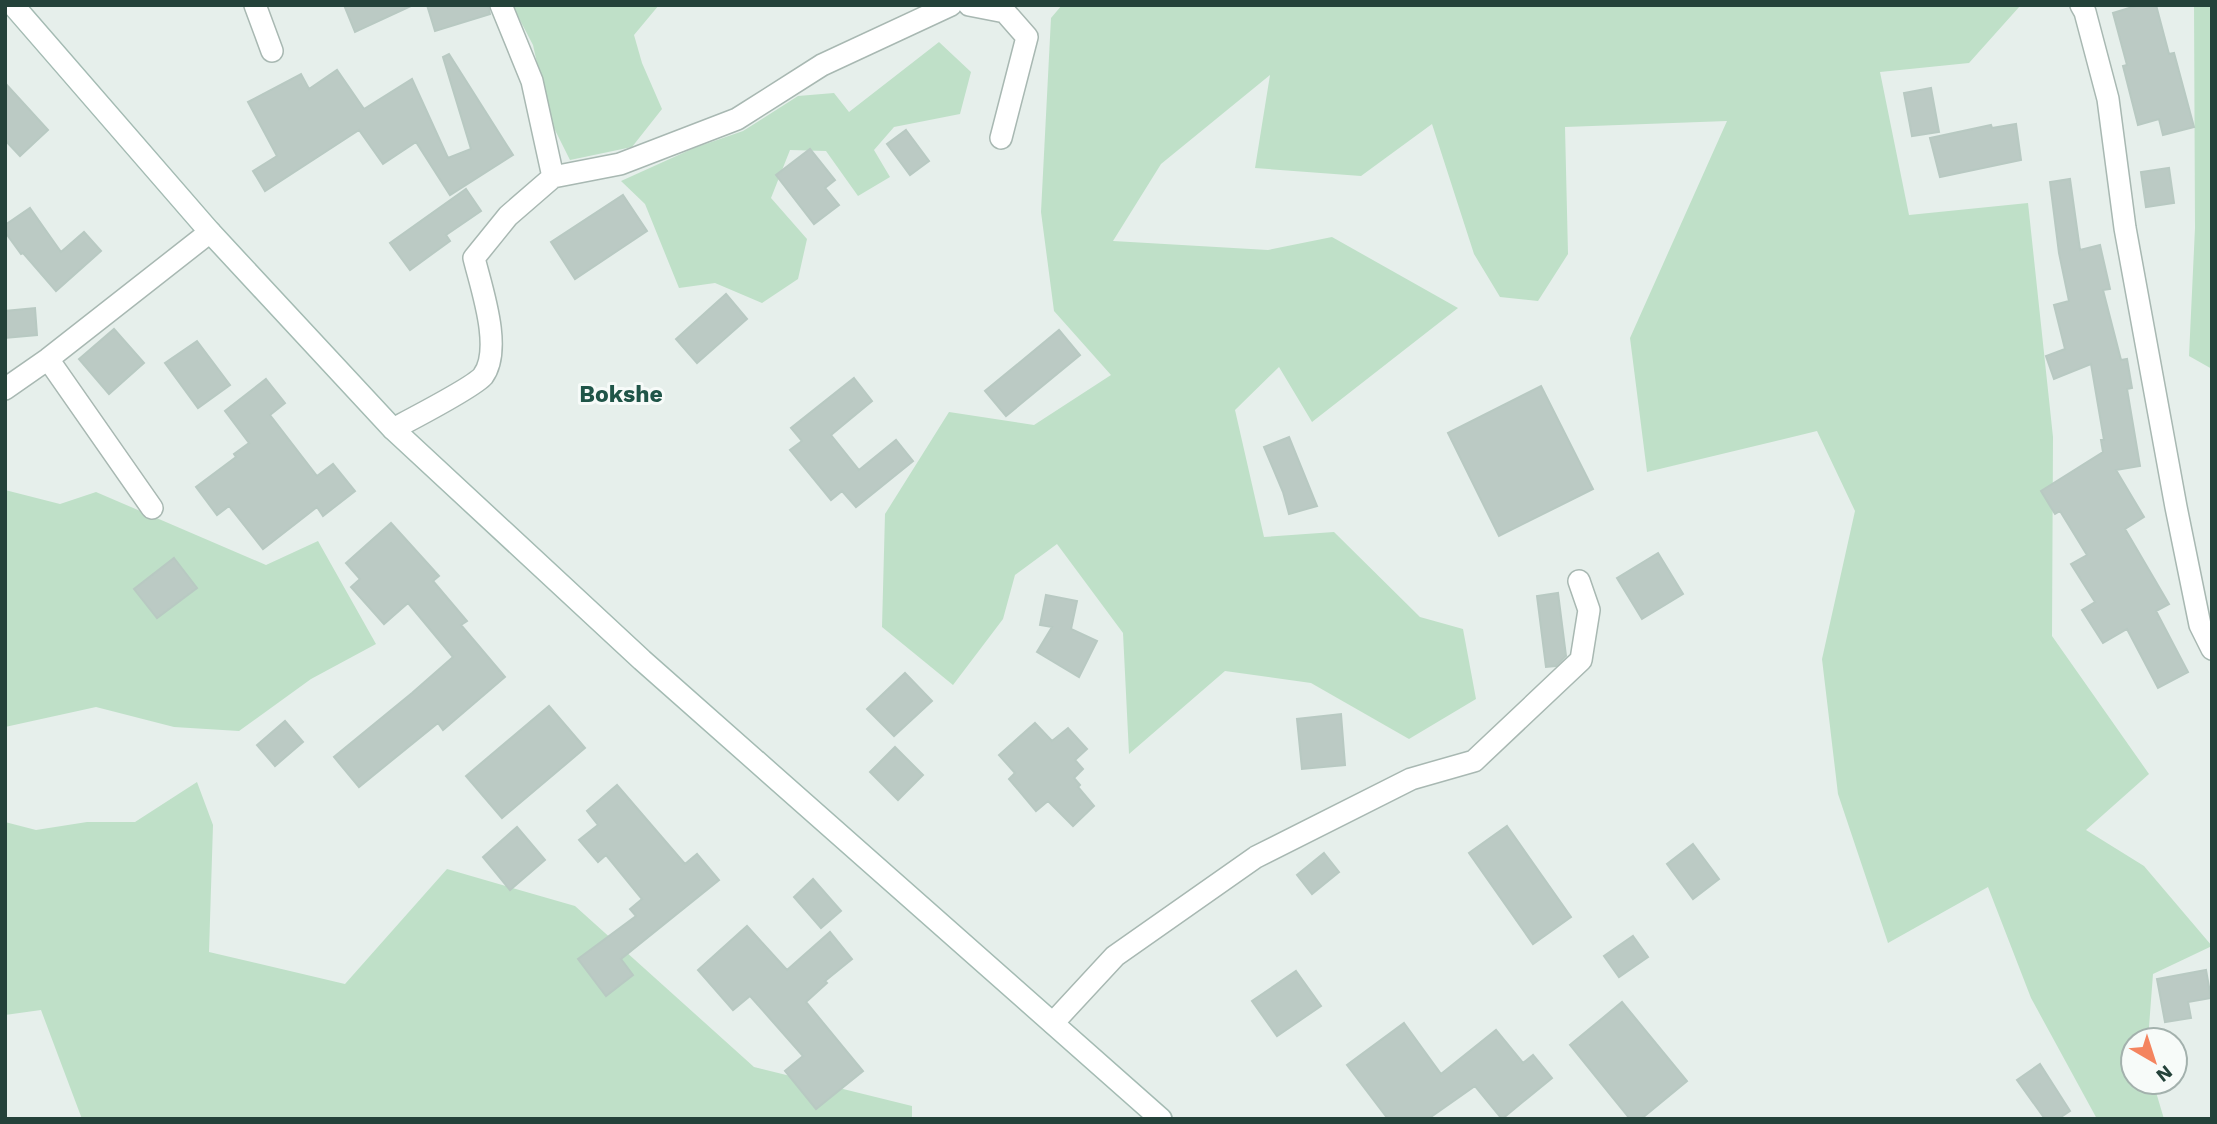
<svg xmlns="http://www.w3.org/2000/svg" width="2217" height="1124" font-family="'Work Sans',sans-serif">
	<rect width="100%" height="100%" fill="#e6efeb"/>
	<path fill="#bfe0c8" d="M 512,5 L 659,5 L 634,35 L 642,63 L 662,109 L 632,147 L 570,160 L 549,118 L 533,45 Z
		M 1062,5 L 2020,6 L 1969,63 L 1880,72 L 1909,215 L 2028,203 L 2053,437 L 2052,636 L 2149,774 L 2086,830 L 2144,866 L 2212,946 L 2153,974 L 2148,1040 L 2133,1040 L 2133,1082 L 2153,1082 L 2164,1119 L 2097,1119 L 2031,998 L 1988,887 L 1888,943 L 1838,794 L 1822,659 L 1855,511 L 1817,431 L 1647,472 L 1630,338 L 1727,121 L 1565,127 L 1568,254 L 1538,301 L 1500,297 L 1474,254 L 1432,124 L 1361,176 L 1255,168 L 1270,75 L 1161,164 L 1113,241 L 1268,250 L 1332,237 L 1458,308 L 1312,422 L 1279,367 L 1235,410 L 1264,537 L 1334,532 L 1420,617 L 1463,629 L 1476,699 L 1409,739 L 1311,683 L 1225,671 L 1129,754 L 1123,633 L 1057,544 L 1015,575 L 1003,619 L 953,685 L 882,627 L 885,514 L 949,412 L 1034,425 L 1111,375 L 1054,311 L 1041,212 L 1051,18 Z
		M 2194,5 L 2212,5 L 2212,369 L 2189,356 L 2195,228 Z
		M 939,42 L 971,72 L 960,114 L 894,127 L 874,150 L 890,177 L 858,196 L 826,151 L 790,150 L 771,198 L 807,239 L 798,279 L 762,303 L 715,283 L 679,288 L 645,204 L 621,181 L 694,148 L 743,131 L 798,96 L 834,93 L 849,112 Z
		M 5,490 L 60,504 L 96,492 L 266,565 L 318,541 L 376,644 L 311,679 L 239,731 L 174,727 L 96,707 L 5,727 Z
		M 197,782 L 213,825 L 209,952 L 345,984 L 447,869 L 575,906 L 754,1067 L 912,1106 L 912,1119 L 82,1119 L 41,1010 L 5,1015 L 5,822 L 36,830 L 87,822 L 135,822 Z"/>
	<path fill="#bbcac4" stroke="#b8c9c2" stroke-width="2" d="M 344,5 L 413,5 L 355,32 Z
		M 427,5 L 488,5 L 490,14 L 435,31 Z
		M 2139,5 L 2156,5 L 2169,54 L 2174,53 L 2194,127 L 2163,135 L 2159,119 L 2138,125 L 2123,66 L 2127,65 L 2113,13 Z
		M 449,54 L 513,155 L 450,195 L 416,142 L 383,164 L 359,130 L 265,191 L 253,171 L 277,156 L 248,102 L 301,74 L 309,89 L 337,70 L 364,109 L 412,79 L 448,158 L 471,149 L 443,57 Z
		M 5,83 L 48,130 L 20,156 L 5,140 Z
		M 1931,88 L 1939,132 L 1912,136 L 1904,93 Z
		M 2016,124 L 2021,160 L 1940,177 L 1930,138 L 1991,125 L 1992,128 Z
		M 906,130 L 929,161 L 910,175 L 887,144 Z
		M 810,149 L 835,180 L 825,188 L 839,205 L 814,224 L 776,175 Z
		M 2169,168 L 2174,203 L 2146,207 L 2141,172 Z
		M 2070,179 L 2080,250 L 2100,245 L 2110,289 L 2103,290 L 2121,360 L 2127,359 L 2132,388 L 2127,389 L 2140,466 L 2116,470 L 2144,517 L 2125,529 L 2169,604 L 2156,611 L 2188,672 L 2158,688 L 2127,629 L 2103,643 L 2082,610 L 2095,602 L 2071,564 L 2087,555 L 2060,511 L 2055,514 L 2041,491 L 2103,452 L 2101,440 L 2104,440 L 2091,364 L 2054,379 L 2046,356 L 2065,349 L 2054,305 L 2069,301 L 2059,253 L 2050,182 Z
		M 466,189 L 481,211 L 446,235 L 450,241 L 410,270 L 390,243 Z
		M 623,195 L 647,231 L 575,279 L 551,242 Z
		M 30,208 L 61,252 L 84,232 L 101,251 L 56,291 L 23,253 L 21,254 L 5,232 L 5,225 Z
		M 726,294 L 747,319 L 697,363 L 676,339 Z
		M 35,308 L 37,335 L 5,338 L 5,311 Z
		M 114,329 L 144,363 L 109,394 L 79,359 Z
		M 1059,330 L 1080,355 L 1006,416 L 985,391 Z
		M 197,341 L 230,385 L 198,408 L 165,363 Z
		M 854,378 L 872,401 L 831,435 L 859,470 L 896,440 L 913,461 L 856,507 L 842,491 L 831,500 L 790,450 L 802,441 L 791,428 Z
		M 266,379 L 285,403 L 270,415 L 317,476 L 333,464 L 355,491 L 323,516 L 317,507 L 263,549 L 229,506 L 217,515 L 196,487 L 236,457 L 234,454 L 249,443 L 225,411 Z
		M 1541,386 L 1593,489 L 1499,536 L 1448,433 Z
		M 1289,437 L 1317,506 L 1289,514 L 1283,492 L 1264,447 Z
		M 391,523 L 439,576 L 433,581 L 467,621 L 461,625 L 505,677 L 443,730 L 438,723 L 359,787 L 334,757 L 412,693 L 453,657 L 408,603 L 384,624 L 351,587 L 360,579 L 346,563 Z
		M 1658,553 L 1683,594 L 1642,619 L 1617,578 Z
		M 174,558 L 197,588 L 157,618 L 134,589 Z
		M 1558,593 L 1566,656 L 1556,666 L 1546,667 L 1537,596 Z
		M 1046,595 L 1077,601 L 1071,629 L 1097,641 L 1079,677 L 1037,652 L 1052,627 L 1040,625 Z
		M 905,673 L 932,701 L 894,736 L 867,709 Z
		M 549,706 L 585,748 L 502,818 L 466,776 Z
		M 1341,714 L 1345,765 L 1302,769 L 1297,719 Z
		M 285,721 L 303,742 L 275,766 L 257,745 Z
		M 1035,723 L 1052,741 L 1068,728 L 1087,749 L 1075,760 L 1083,769 L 1074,778 L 1080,785 L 1078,787 L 1094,806 L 1073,826 L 1048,801 L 1036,811 L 1009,779 L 1015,773 L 999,755 Z
		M 895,747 L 923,775 L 898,800 L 870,772 Z
		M 617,785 L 685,864 L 697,854 L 719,880 L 621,959 L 633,975 L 606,996 L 578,959 L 636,916 L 630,909 L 642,899 L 606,855 L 598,862 L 579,840 L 598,825 L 587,811 Z
		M 1507,826 L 1571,917 L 1533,944 L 1469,853 Z
		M 517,827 L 545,860 L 510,890 L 483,857 Z
		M 1693,844 L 1719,879 L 1693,899 L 1667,864 Z
		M 1324,853 L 1339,872 L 1312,894 L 1297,875 Z
		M 813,879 L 841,911 L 821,928 L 794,897 Z
		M 747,926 L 787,970 L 830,932 L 852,959 L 825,981 L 827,983 L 806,1002 L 863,1071 L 816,1109 L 785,1071 L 803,1056 L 750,996 L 733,1010 L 698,970 Z
		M 1633,936 L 1648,957 L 1619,977 L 1604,956 Z
		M 2206,970 L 2211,998 L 2188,1002 L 2191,1018 L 2165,1022 L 2157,979 Z
		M 1296,971 L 1321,1006 L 1277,1036 L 1252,1001 Z
		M 1622,1002 L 1687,1081 L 1641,1119 L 1630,1119 L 1570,1045 Z
		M 1404,1023 L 1441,1074 L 1496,1030 L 1523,1063 L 1533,1055 L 1552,1078 L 1502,1119 L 1475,1086 L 1428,1119 L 1388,1119 L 1347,1065 Z
		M 2040,1064 L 2070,1111 L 2058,1119 L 2045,1119 L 2017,1080 Z"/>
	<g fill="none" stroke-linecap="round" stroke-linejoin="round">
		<defs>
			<path id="minor" d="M 255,5 L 272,51
				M 501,5 L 532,81 L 553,177
				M 969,5 L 1005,12 L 1027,37 L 1001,138
				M 2081,5 L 2085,12 L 2108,99 L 2125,228 L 2176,507 L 2200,625 L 2212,649
				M 48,359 L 152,508
				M 5,389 L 48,359 L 210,232
				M 393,429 C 410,420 474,387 483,376 C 503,349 481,287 474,258 L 508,216 L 553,177 L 620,164 L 737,119 L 822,65 L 951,5
				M 1053,1023 L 1115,956 L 1256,857 L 1411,779 L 1474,761 L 1581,660 L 1589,610 L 1579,581"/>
			<path id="secondary" d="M 13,5 L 210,232 L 393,429 L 642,660 L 1161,1119"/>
		</defs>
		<use href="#minor" stroke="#a8b8b2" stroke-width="24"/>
		<use href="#secondary" stroke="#a4bbb3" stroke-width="24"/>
		<use href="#minor" stroke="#fff" stroke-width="21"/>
		<use href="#secondary" stroke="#fff" stroke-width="21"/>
	</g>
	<g text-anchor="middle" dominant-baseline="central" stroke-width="6" stroke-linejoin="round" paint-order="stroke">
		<g font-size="23" font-weight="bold" fill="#1f5548" stroke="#f7fbf9">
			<text x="621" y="394">Bokshe</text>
		</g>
	</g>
	<rect width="2217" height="1124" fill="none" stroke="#24423a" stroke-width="14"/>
	<g transform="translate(2154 1061) rotate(141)"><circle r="33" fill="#f7fbf9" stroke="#a3b1ad" stroke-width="2"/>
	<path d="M0-5L12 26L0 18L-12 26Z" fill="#f4845f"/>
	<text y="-10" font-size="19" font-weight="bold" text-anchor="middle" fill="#24423a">N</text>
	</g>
</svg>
